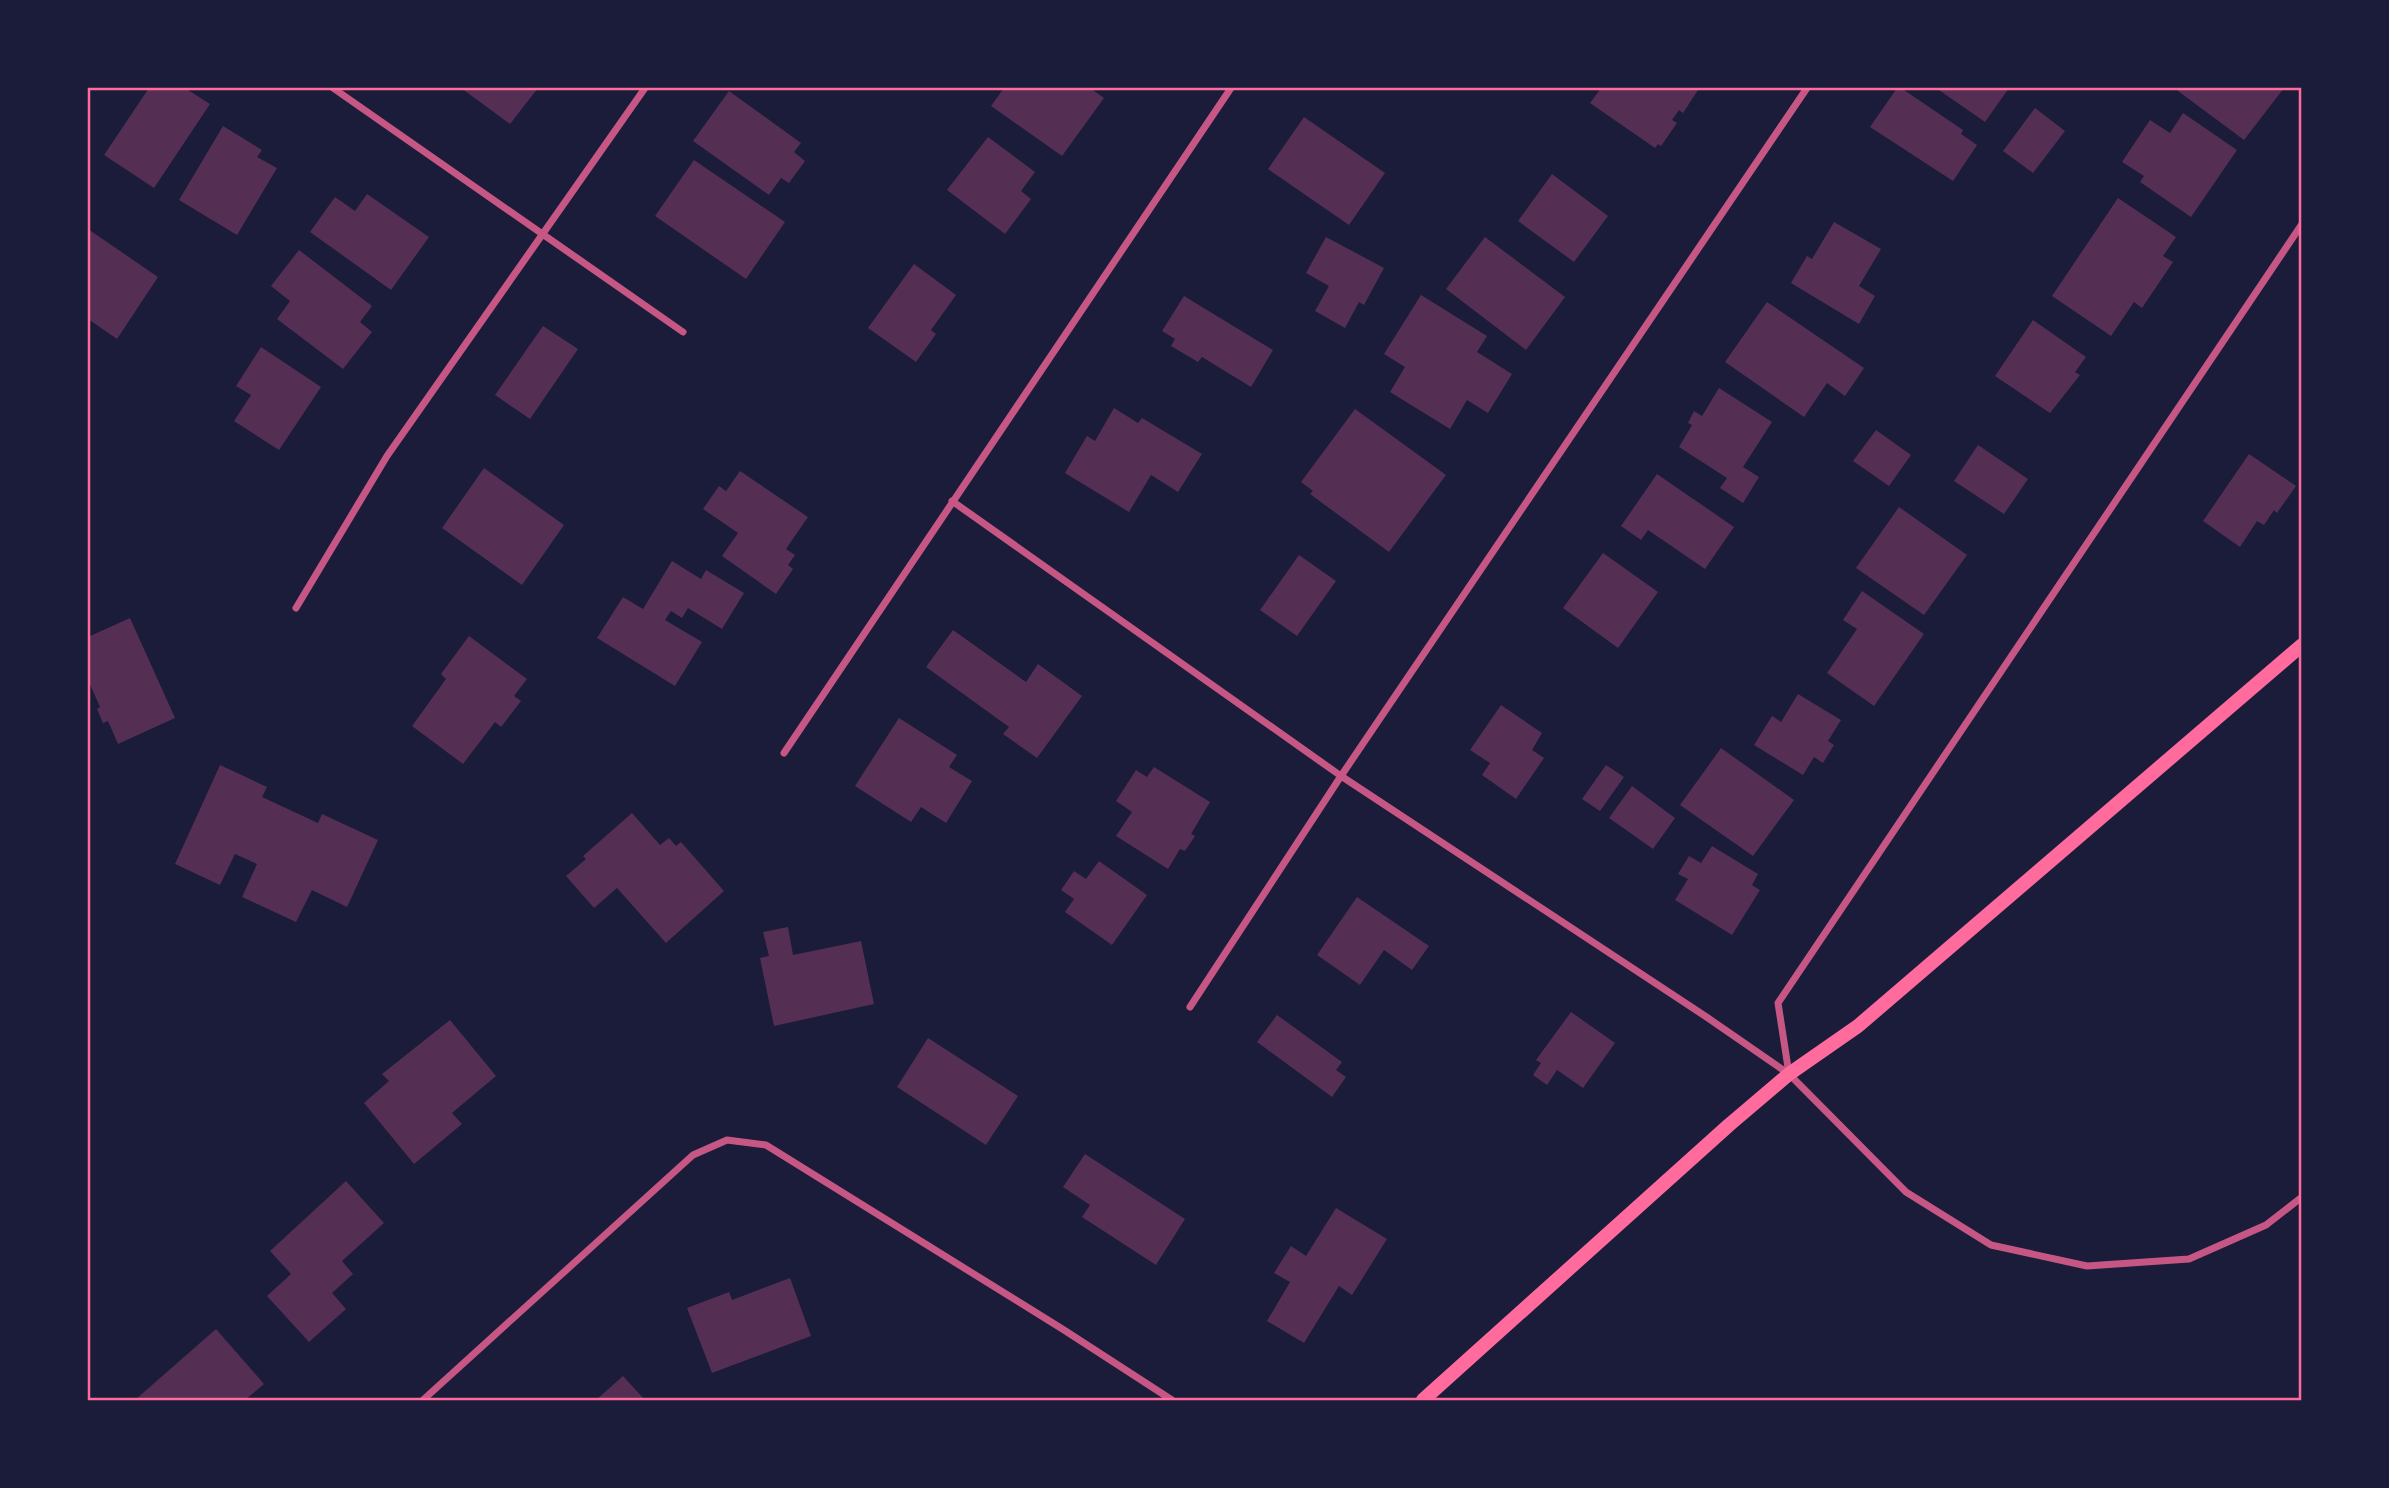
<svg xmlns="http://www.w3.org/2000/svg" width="2389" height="1488" font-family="'Fira Sans',sans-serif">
	<rect width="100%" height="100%" fill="#1b1b3a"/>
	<path fill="#542f53" d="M 149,88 L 185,88 L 210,104 L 154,188 L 104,155 Z
		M 461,88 L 538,88 L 510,124 Z
		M 1004,88 L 1090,88 L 1104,98 L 1062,156 L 991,106 Z
		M 1601,88 L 1694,88 L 1698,90 L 1683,113 L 1679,110 L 1672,120 L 1677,123 L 1661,146 L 1658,144 L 1655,148 L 1590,103 Z
		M 1897,88 L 1901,88 L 1963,130 L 1961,134 L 1977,145 L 1953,181 L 1870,127 Z
		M 1936,88 L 2009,88 L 1985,122 Z
		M 2174,88 L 2284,88 L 2244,140 Z
		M 729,91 L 801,143 L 794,152 L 805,161 L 789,183 L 781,178 L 769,195 L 693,141 Z
		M 2035,108 L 2065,131 L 2033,173 L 2003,151 Z
		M 2183,113 L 2237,150 L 2191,217 L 2140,182 L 2144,176 L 2122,162 L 2150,120 L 2170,133 Z
		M 1304,117 L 1385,173 L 1349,225 L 1268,169 Z
		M 223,126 L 262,150 L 257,157 L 277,168 L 237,235 L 179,200 Z
		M 988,137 L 1035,172 L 1021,191 L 1031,199 L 1005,234 L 947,190 Z
		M 694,160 L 785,222 L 746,279 L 655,216 Z
		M 1552,174 L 1608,216 L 1574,262 L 1518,221 Z
		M 367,194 L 429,237 L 391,290 L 310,232 L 335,197 L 355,211 Z
		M 2118,198 L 2176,237 L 2163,256 L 2173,262 L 2142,308 L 2134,302 L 2111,336 L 2052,296 Z
		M 1834,222 L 1881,249 L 1859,286 L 1875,296 L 1859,324 L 1791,283 L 1807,256 L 1812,259 Z
		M 88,229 L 158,277 L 117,339 L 88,319 Z
		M 1326,237 L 1384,268 L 1364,305 L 1359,302 L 1345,328 L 1315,311 L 1329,286 L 1306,273 Z
		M 1485,237 L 1565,297 L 1526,350 L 1446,289 Z
		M 299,250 L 372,306 L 360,322 L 372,332 L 343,369 L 277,319 L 290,301 L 271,286 Z
		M 914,264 L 956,295 L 931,330 L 936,334 L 916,362 L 868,328 Z
		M 1421,295 L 1487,336 L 1477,352 L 1512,374 L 1488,413 L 1467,400 L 1450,429 L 1390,392 L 1405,367 L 1384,354 Z
		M 1184,296 L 1273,350 L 1251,387 L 1202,357 L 1198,362 L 1171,346 L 1175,339 L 1162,331 Z
		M 1767,302 L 1864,368 L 1845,396 L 1827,383 L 1804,417 L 1725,362 Z
		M 2033,320 L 2086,357 L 2075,372 L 2080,375 L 2050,413 L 1995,376 Z
		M 543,326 L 578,349 L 530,419 L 495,395 Z
		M 261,347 L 321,387 L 279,450 L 234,421 L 251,395 L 236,386 Z
		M 1719,388 L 1772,422 L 1743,467 L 1759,477 L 1743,503 L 1720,488 L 1727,478 L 1679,447 L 1692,425 L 1688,423 L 1694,411 L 1702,416 Z
		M 1114,408 L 1138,423 L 1142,418 L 1202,454 L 1178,492 L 1151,475 L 1129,512 L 1065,473 L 1087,436 L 1095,441 Z
		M 1355,409 L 1446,475 L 1389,552 L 1310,494 L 1313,491 L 1301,482 Z
		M 1876,430 L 1911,455 L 1889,486 L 1853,461 Z
		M 1978,445 L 2028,479 L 2004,514 L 1954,481 Z
		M 2249,454 L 2296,486 L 2277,513 L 2274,510 L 2264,525 L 2257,521 L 2240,547 L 2203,521 Z
		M 484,468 L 564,525 L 522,585 L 442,528 Z
		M 740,471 L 808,517 L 786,549 L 795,555 L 788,565 L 793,569 L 776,594 L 722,556 L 738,533 L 703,509 L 719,486 L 726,491 Z
		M 1657,474 L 1734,527 L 1705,569 L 1648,530 L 1641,540 L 1621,526 Z
		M 1899,507 L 1967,555 L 1924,615 L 1856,568 Z
		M 1603,553 L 1658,592 L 1618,648 L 1563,608 Z
		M 1299,555 L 1336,581 L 1297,636 L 1260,610 Z
		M 672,561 L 701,579 L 706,570 L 744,593 L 722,629 L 688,608 L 682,618 L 671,611 L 665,620 L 702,642 L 675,686 L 597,638 L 623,597 L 643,609 Z
		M 1862,591 L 1924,634 L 1874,706 L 1827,673 L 1857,629 L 1843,620 Z
		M 130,618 L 175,718 L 118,744 L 108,721 L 103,723 L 97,709 L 100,707 L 88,680 L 88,637 Z
		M 953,630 L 1026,682 L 1038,664 L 1082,696 L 1037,758 L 1003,734 L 1009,727 L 926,667 Z
		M 469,636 L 527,679 L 514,696 L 521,701 L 501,727 L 495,722 L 463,764 L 412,726 L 446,679 L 441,674 Z
		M 1798,694 L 1841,720 L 1828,741 L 1834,745 L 1823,763 L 1814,757 L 1803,775 L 1754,745 L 1772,716 L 1781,722 Z
		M 1501,705 L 1542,733 L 1532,750 L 1544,758 L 1516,799 L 1482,775 L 1490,763 L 1470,750 Z
		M 899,718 L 957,755 L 949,767 L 972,781 L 946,823 L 921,807 L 911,822 L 855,786 Z
		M 1721,748 L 1794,800 L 1753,856 L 1680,805 Z
		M 220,765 L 267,787 L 262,797 L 318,823 L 322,814 L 378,840 L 347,907 L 312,890 L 296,922 L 242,897 L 257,864 L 235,854 L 220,885 L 175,864 Z
		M 1606,765 L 1624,777 L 1600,811 L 1582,799 Z
		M 1154,767 L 1210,802 L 1191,834 L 1195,836 L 1185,851 L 1180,849 L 1168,869 L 1116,836 L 1132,812 L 1116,801 L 1136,770 L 1147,777 Z
		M 1632,786 L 1675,818 L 1653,849 L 1609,818 Z
		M 632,813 L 660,845 L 669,838 L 676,846 L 681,842 L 724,891 L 666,943 L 617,888 L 594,908 L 566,876 L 586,859 L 583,856 Z
		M 1712,846 L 1758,874 L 1752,885 L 1760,890 L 1732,935 L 1675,900 L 1688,879 L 1678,874 L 1689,856 L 1701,863 Z
		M 1099,861 L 1147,895 L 1112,945 L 1065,912 L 1074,899 L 1061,890 L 1074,871 L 1086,879 Z
		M 1357,897 L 1429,946 L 1412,970 L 1384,950 L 1360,985 L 1317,955 Z
		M 788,927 L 793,955 L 861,941 L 874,1004 L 774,1026 L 760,958 L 769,956 L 763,932 Z
		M 1571,1012 L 1615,1043 L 1583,1088 L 1557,1070 L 1547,1085 L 1533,1075 L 1541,1063 L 1536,1060 Z
		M 1277,1015 L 1342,1062 L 1336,1070 L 1346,1077 L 1332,1097 L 1257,1042 Z
		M 450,1020 L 496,1076 L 452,1113 L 462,1124 L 414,1164 L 364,1103 L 389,1081 L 382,1074 Z
		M 928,1038 L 1018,1096 L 986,1145 L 897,1087 Z
		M 1085,1154 L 1185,1219 L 1156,1265 L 1082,1217 L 1090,1205 L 1063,1187 Z
		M 346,1181 L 384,1223 L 342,1261 L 353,1274 L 332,1293 L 346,1309 L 309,1342 L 267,1296 L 291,1274 L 270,1251 Z
		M 1336,1208 L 1387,1239 L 1352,1295 L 1339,1286 L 1304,1343 L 1267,1321 L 1290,1282 L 1274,1273 L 1291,1246 L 1306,1256 Z
		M 790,1278 L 811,1336 L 712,1373 L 687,1308 L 729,1292 L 732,1300 Z
		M 216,1329 L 264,1384 L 245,1400 L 135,1400 Z
		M 623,1376 L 645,1400 L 596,1400 Z"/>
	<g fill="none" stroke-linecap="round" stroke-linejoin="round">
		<path stroke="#c65784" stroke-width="7" d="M 333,88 L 683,332
			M 952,501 L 1341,776 L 1708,1018 L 1789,1074 L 1906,1192 L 1991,1245 L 2087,1266 L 2189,1259 L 2266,1225 L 2302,1197
			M 296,608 L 387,456 L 645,88
			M 784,753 L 1231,88
			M 1190,1007 L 1341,776 L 1807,88
			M 1789,1074 L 1778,1003 L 2302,224
			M 423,1400 L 693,1155 L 727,1140 L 766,1145 L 1064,1330 L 1172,1400"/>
		<path stroke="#ff6b9d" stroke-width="14" d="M 1423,1400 L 1729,1125 L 1789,1074 L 1858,1026 L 2302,645"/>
	</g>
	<rect width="2389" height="1488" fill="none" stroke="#1b1b3a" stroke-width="178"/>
	<rect x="89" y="89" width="2211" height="1310" fill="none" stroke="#ff6b9d" stroke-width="2.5"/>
</svg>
